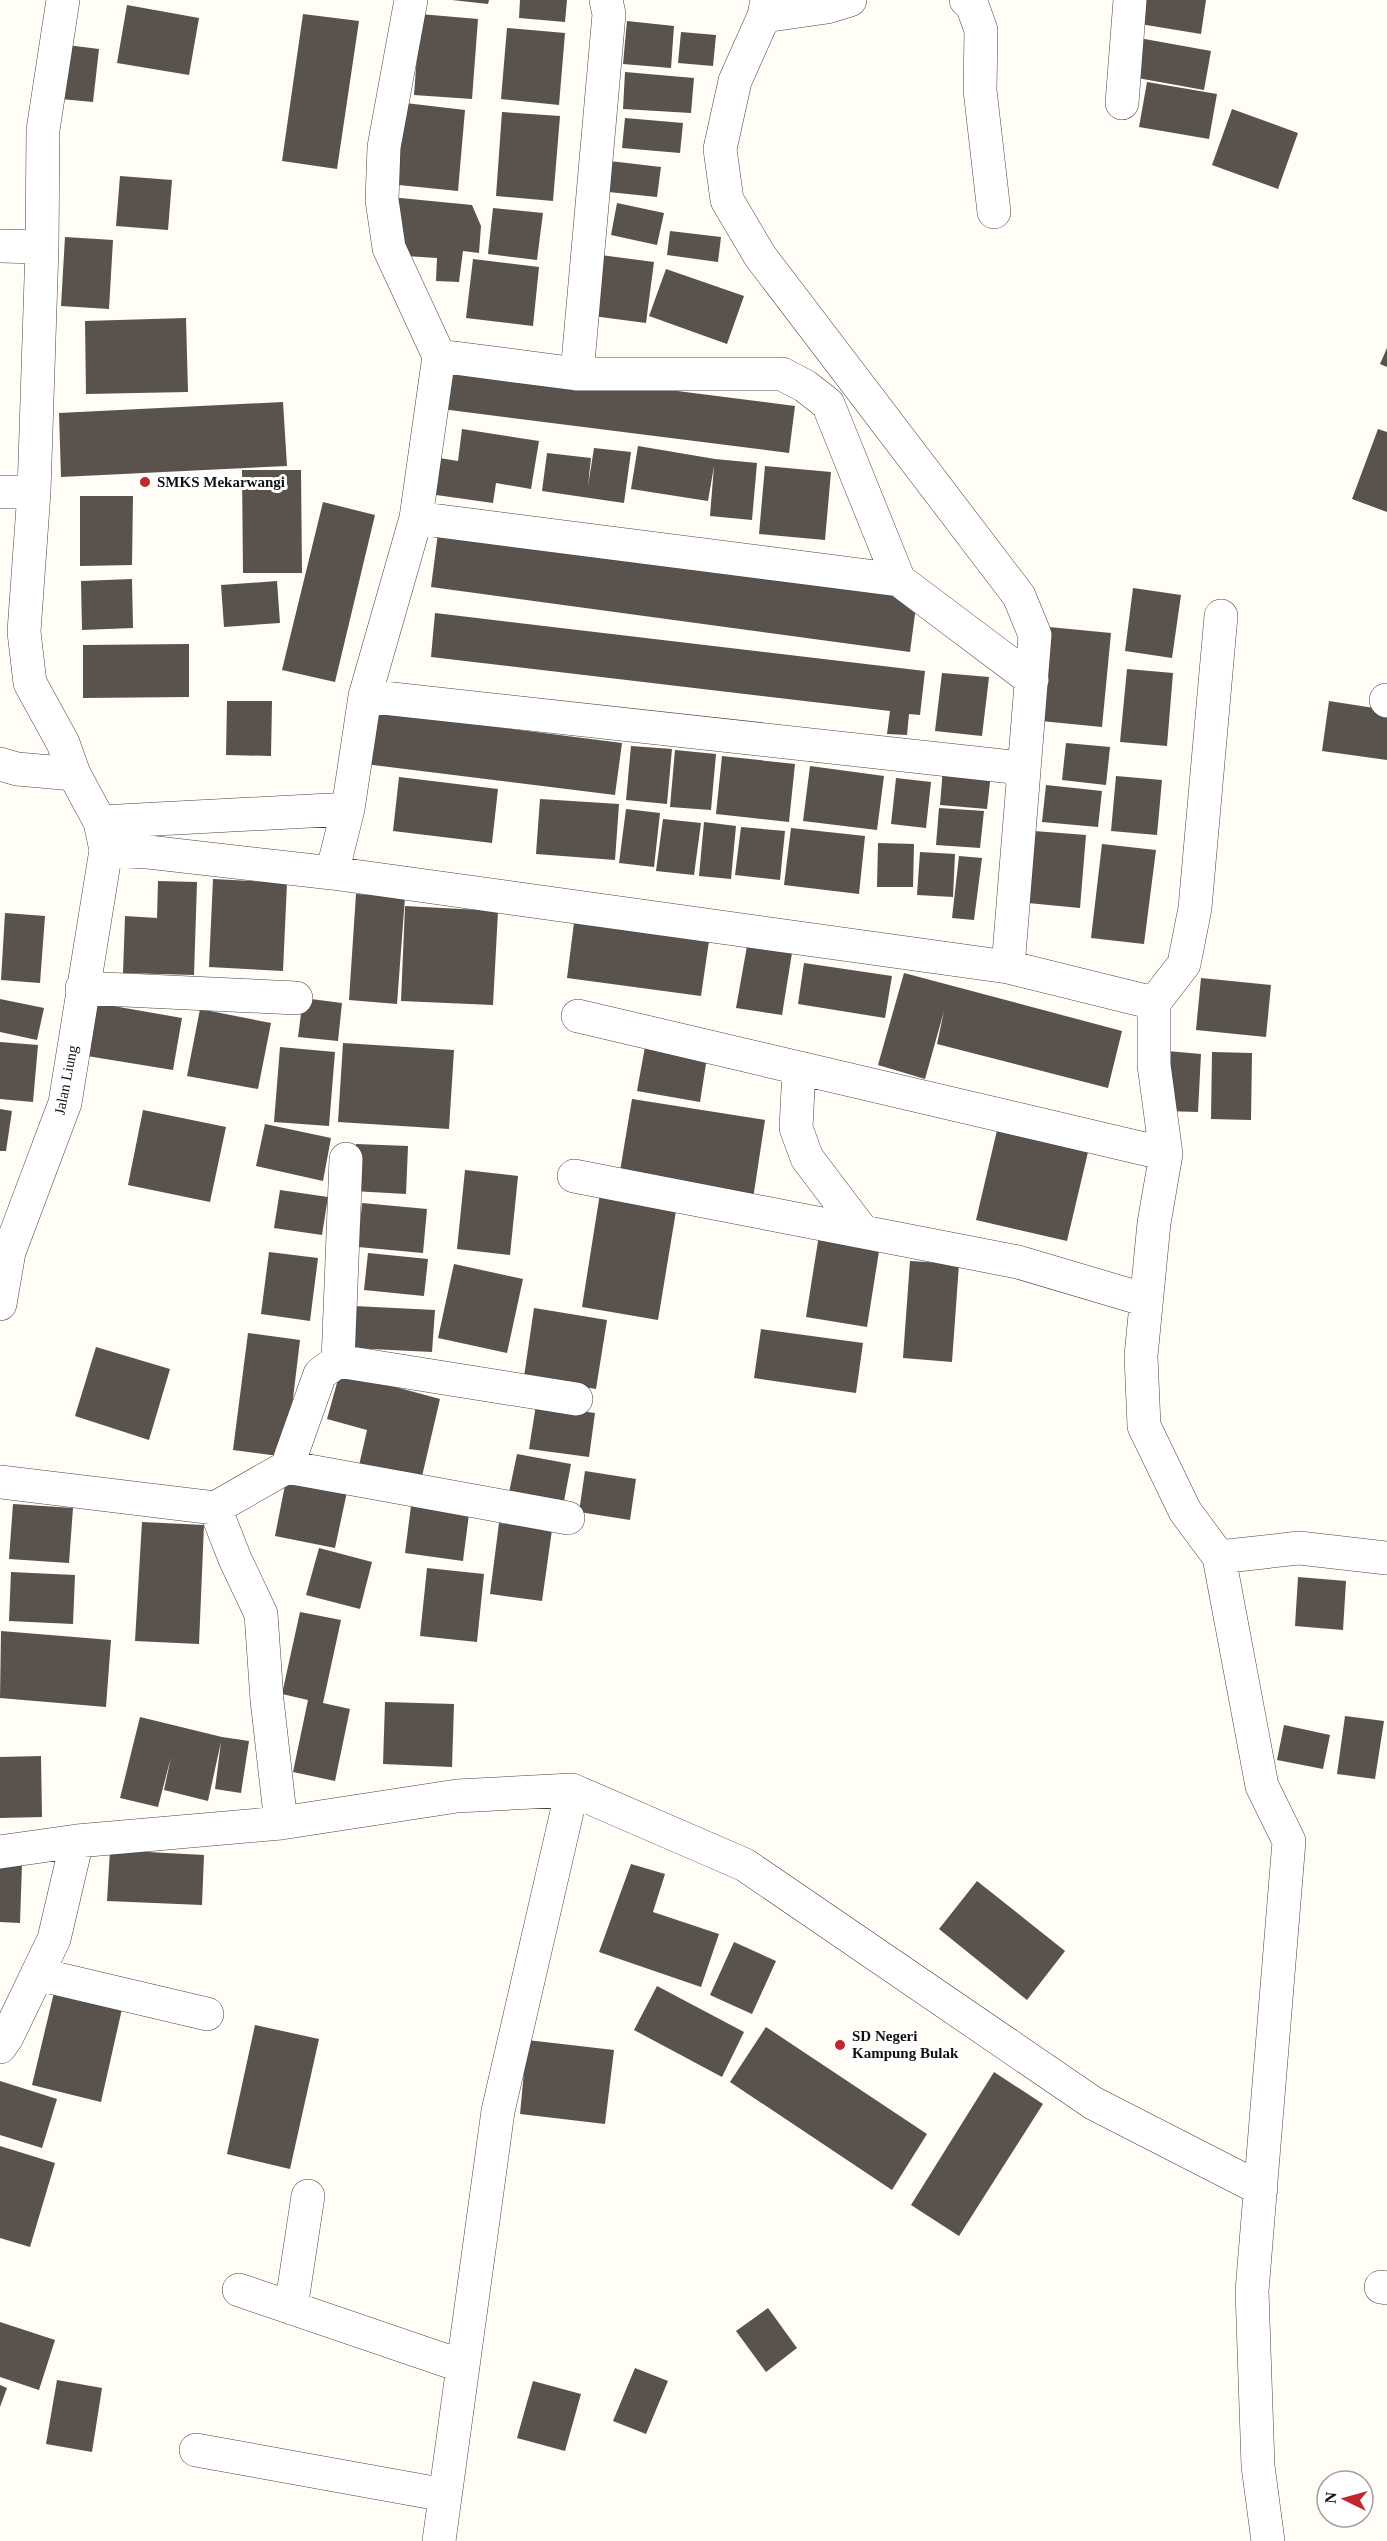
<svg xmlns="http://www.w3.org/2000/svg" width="1387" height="2541" font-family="Georgia,serif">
	<rect width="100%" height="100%" fill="#fffdf5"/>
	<path fill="#5a524d" d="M 452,0 L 489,0 L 488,4 Z
		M 520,0 L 567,0 L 565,22 L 519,18 Z
		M 1144,0 L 1206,0 L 1201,34 L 1140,24 Z
		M 127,5 L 199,18 L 189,75 L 117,63 Z
		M 303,14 L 359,21 L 337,169 L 282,161 Z
		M 420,14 L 478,19 L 472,99 L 414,95 Z
		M 627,21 L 674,26 L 671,68 L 623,64 Z
		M 507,28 L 565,33 L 559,105 L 501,99 Z
		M 681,32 L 716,35 L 713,66 L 678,63 Z
		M 1139,38 L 1211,51 L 1204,90 L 1132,77 Z
		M 67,45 L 99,49 L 93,102 L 61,99 Z
		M 625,72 L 694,78 L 691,113 L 623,109 Z
		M 1147,82 L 1217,94 L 1209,139 L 1139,127 Z
		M 397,102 L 465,110 L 458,191 L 389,184 Z
		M 1232,109 L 1298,133 L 1278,189 L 1212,165 Z
		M 502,112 L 560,116 L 553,201 L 496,196 Z
		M 625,118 L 683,123 L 680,153 L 622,148 Z
		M 601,160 L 661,167 L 657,197 L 599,191 Z
		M 120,176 L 172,180 L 168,230 L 116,226 Z
		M 390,197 L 472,205 L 481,226 L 479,253 L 463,251 L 459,282 L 436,281 L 437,258 L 406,256 Z
		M 617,203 L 664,213 L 657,245 L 611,235 Z
		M 493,208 L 543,213 L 537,260 L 488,254 Z
		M 670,231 L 721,237 L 718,262 L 667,255 Z
		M 65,237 L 113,240 L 109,309 L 61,306 Z
		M 593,254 L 654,262 L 646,323 L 585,315 Z
		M 473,259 L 539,267 L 533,326 L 466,318 Z
		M 666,269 L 744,296 L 727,344 L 649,316 Z
		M 186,318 L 188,392 L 86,394 L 85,321 Z
		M 1387,348 L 1387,367 L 1380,364 Z
		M 440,361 L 795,406 L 789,453 L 434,408 Z
		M 283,402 L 287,466 L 61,477 L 59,413 Z
		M 462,429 L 539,441 L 531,489 L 496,483 L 493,503 L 429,494 L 433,457 L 458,461 Z
		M 1378,429 L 1387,432 L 1387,512 L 1352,499 Z
		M 638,446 L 715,459 L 757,463 L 752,520 L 710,516 L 714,466 L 708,501 L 631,489 Z
		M 594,448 L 631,452 L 624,503 L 542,491 L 547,453 L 591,458 L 588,486 Z
		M 765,466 L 831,472 L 825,540 L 759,534 Z
		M 242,470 L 301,470 L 302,573 L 243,573 Z
		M 80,496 L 133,496 L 132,565 L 80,566 Z
		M 323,502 L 375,515 L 335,682 L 282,670 Z
		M 438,533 L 917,599 L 910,652 L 431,587 Z
		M 132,579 L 133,628 L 82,630 L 81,581 Z
		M 277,581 L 280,623 L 224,627 L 221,585 Z
		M 1133,588 L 1181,595 L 1172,658 L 1125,651 Z
		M 435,613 L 925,671 L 920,715 L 909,714 L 907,735 L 887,734 L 890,711 L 431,657 Z
		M 1049,627 L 1111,633 L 1102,727 L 1041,721 Z
		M 189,644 L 189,697 L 83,698 L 83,645 Z
		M 1127,669 L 1173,673 L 1167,746 L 1120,742 Z
		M 942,673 L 989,677 L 982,736 L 935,731 Z
		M 227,701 L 272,701 L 271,756 L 226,755 Z
		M 1329,701 L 1387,710 L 1387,760 L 1322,751 Z
		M 364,710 L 622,743 L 615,795 L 357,763 Z
		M 1066,743 L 1110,747 L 1106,785 L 1062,780 Z
		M 631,746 L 672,749 L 667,804 L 626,800 Z
		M 675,750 L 716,754 L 711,810 L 670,807 Z
		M 722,756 L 795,764 L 789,822 L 716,814 Z
		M 810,766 L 884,776 L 877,830 L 803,821 Z
		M 943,768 L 991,773 L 987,809 L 940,805 Z
		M 1116,776 L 1162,780 L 1157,835 L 1111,831 Z
		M 399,777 L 498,789 L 492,843 L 393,831 Z
		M 896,778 L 931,782 L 926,828 L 891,824 Z
		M 1046,785 L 1102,791 L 1098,827 L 1042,822 Z
		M 540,799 L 619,804 L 615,860 L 536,854 Z
		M 939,808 L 984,811 L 980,848 L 936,845 Z
		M 626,809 L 660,813 L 654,867 L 619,863 Z
		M 663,819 L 701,823 L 694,875 L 656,871 Z
		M 704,822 L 736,826 L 731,879 L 699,876 Z
		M 741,827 L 785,831 L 780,880 L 735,875 Z
		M 791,828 L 865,836 L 859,894 L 784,885 Z
		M 1034,831 L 1086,835 L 1080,908 L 1028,903 Z
		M 878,843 L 914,844 L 913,887 L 877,887 Z
		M 1102,844 L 1156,850 L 1144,944 L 1091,938 Z
		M 920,852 L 955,854 L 953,897 L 917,895 Z
		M 959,856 L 982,858 L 974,920 L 952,918 Z
		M 213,879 L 287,883 L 283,971 L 209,967 Z
		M 158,881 L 197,882 L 194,975 L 123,973 L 125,916 L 157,918 Z
		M 356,894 L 405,897 L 397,1004 L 349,1000 Z
		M 405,906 L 498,911 L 493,1005 L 401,1001 Z
		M 5,913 L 45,916 L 40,983 L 1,980 Z
		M 575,915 L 710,934 L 701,996 L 567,978 Z
		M 747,946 L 792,953 L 782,1015 L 736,1008 Z
		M 804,963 L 892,976 L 885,1018 L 798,1004 Z
		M 904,973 L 1122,1031 L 1108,1088 L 937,1044 L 944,1011 L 925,1079 L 878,1065 Z
		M 1201,978 L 1271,985 L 1266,1037 L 1196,1030 Z
		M 303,998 L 342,1003 L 338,1041 L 298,1037 Z
		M 0,999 L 44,1008 L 37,1040 L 0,1032 Z
		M 96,1003 L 182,1018 L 173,1070 L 87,1056 Z
		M 200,1009 L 271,1023 L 258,1089 L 187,1076 Z
		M 646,1041 L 708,1051 L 700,1102 L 637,1091 Z
		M 0,1042 L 38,1045 L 33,1102 L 0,1099 Z
		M 343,1043 L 454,1050 L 449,1129 L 338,1122 Z
		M 280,1047 L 335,1052 L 329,1126 L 274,1122 Z
		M 1167,1051 L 1201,1054 L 1198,1112 L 1164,1111 Z
		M 1212,1052 L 1252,1053 L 1251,1120 L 1211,1119 Z
		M 632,1099 L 765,1120 L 753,1199 L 619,1177 Z
		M 0,1109 L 12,1111 L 6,1151 L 0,1151 Z
		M 143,1110 L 226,1127 L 210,1202 L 128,1185 Z
		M 265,1124 L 331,1138 L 323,1181 L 256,1166 Z
		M 998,1126 L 1089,1148 L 1067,1241 L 976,1220 Z
		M 356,1144 L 408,1146 L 406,1194 L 353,1191 Z
		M 465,1170 L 518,1176 L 510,1255 L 457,1249 Z
		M 601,1187 L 678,1199 L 658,1320 L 582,1307 Z
		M 280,1190 L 328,1197 L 322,1235 L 274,1228 Z
		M 362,1203 L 427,1209 L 423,1253 L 358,1247 Z
		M 819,1235 L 880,1245 L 867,1327 L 806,1317 Z
		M 269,1252 L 318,1258 L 310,1321 L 261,1314 Z
		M 368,1253 L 428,1259 L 424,1296 L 364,1290 Z
		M 910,1261 L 959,1264 L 952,1362 L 903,1358 Z
		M 454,1264 L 523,1279 L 507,1353 L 438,1338 Z
		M 354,1306 L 435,1310 L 432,1352 L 352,1348 Z
		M 534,1308 L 607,1320 L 596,1389 L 524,1377 Z
		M 761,1329 L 863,1343 L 856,1393 L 754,1378 Z
		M 248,1333 L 300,1340 L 286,1457 L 233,1450 Z
		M 96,1347 L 170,1369 L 149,1440 L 75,1416 Z
		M 340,1372 L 440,1399 L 420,1485 L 358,1470 L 367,1430 L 327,1419 Z
		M 536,1405 L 595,1413 L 589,1457 L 529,1449 Z
		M 517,1454 L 571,1464 L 562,1512 L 507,1502 Z
		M 585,1471 L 636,1479 L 630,1520 L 579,1512 Z
		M 287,1475 L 348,1487 L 335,1548 L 275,1536 Z
		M 412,1498 L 470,1506 L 463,1561 L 405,1553 Z
		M 13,1504 L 73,1508 L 69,1563 L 9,1559 Z
		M 142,1522 L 204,1525 L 199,1644 L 135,1641 Z
		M 499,1523 L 552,1530 L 542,1601 L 490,1594 Z
		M 319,1548 L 372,1562 L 360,1609 L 306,1595 Z
		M 427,1568 L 484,1574 L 477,1642 L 420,1636 Z
		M 11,1572 L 75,1575 L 73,1624 L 9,1621 Z
		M 1298,1577 L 1346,1581 L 1343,1630 L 1295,1626 Z
		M 300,1612 L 341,1620 L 323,1703 L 350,1709 L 335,1781 L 293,1772 L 308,1700 L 282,1694 Z
		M 1,1631 L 111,1640 L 106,1707 L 0,1698 Z
		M 385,1702 L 454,1704 L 452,1767 L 383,1764 Z
		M 1345,1716 L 1384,1721 L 1375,1779 L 1337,1774 Z
		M 140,1717 L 222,1737 L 249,1741 L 241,1793 L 215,1789 L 221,1742 L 208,1801 L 164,1790 L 171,1757 L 158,1807 L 120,1798 Z
		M 1284,1725 L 1330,1735 L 1323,1769 L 1277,1760 Z
		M 41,1756 L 42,1817 L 0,1818 L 0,1757 Z
		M 110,1850 L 204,1855 L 202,1905 L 107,1901 Z
		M 0,1863 L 22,1864 L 20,1923 L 0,1922 Z
		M 631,1864 L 665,1874 L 653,1912 L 719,1934 L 701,1987 L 599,1952 Z
		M 977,1881 L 1065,1951 L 1027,2000 L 939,1929 Z
		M 734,1942 L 776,1961 L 752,2014 L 710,1995 Z
		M 56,1984 L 124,2000 L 101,2102 L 32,2085 Z
		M 657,1986 L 744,2032 L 722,2077 L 634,2030 Z
		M 255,2025 L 319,2039 L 290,2169 L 227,2154 Z
		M 766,2027 L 927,2134 L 892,2190 L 730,2082 Z
		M 527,2040 L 614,2050 L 605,2124 L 520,2114 Z
		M 994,2072 L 1043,2104 L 959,2236 L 911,2205 Z
		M 0,2081 L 57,2099 L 42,2148 L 0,2135 Z
		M 0,2146 L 55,2163 L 30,2247 L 0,2238 Z
		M 768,2308 L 797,2348 L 766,2372 L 736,2331 Z
		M 0,2322 L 55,2340 L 39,2390 L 0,2377 Z
		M 635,2368 L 668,2381 L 646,2434 L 613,2421 Z
		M 57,2380 L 102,2388 L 92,2452 L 46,2444 Z
		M 533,2381 L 581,2394 L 565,2451 L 517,2438 Z
		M 0,2385 L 7,2388 L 0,2407 Z"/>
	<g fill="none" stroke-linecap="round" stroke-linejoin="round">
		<defs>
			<path id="street" d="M 767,0 L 764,16 L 735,81 L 720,149 L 727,200 L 760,256 L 1019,596 L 1035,635 L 1008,967
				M 966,0 L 972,5 L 981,30 L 980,90 L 994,212
				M 764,16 L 827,7 L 850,0
				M 1122,103 L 1130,0
				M 0,246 L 42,247
				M 439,356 L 577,374 L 782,374 L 805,386 L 828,404 L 899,580
				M 577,374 L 609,14 L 606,0
				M 0,492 L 34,492
				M 416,518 L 899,580 L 1032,680
				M 1221,616 L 1195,908 L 1184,964 L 1154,1003 L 1154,1065 L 1166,1154 L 1154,1223 L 1141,1356 L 1144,1426 L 1185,1511 L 1219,1557 L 1299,1548 L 1387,1558
				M 365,696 L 1022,768
				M 1386,700 L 1387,701
				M 0,764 L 17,769 L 74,774
				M 100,822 L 348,809
				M 106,850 L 148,852 L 332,873 L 1008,967 L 1154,1003
				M 332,873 L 348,809 L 365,696 L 416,518 L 439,356 L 389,248 L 382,200 L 384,147 L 411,0
				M 82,988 L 296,998
				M 578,1016 L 1166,1154
				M 799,1069 L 796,1128 L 807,1158 L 863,1232
				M 574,1176 L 1018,1262 L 1146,1300
				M 0,1304 L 9,1252 L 65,1103 L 106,850 L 100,822 L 74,774 L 63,743 L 30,683 L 24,632 L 34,492 L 42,247 L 43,130 L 63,0
				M 338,1361 L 346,1159
				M 287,1467 L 320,1374 L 338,1361 L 576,1399
				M 0,1482 L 215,1508
				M 1219,1557 L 1262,1786 L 1289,1841 L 1252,2291 L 1258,2466 L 1268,2541
				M 572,1790 L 745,1865 L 1093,2103 L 1261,2189
				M 281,1823 L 267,1700 L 261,1614 L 235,1559 L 215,1508 L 287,1467 L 568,1518
				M 0,1852 L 77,1841 L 281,1823 L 457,1796 L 572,1790 L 498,2111 L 439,2541
				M 37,1974 L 207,2014
				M 0,2047 L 7,2037 L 54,1939 L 77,1841
				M 1381,2287 L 1387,2288
				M 239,2290 L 462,2366
				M 291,2308 L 308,2196
				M 196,2450 L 445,2495"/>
		</defs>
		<use href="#street" stroke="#444" stroke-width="34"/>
		<use href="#street" stroke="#fff" stroke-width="33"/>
	</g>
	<g fill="#c4262e" stroke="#fff" stroke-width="2">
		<circle cx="145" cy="482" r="6"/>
		<circle cx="840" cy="2045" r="6"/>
	</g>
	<g text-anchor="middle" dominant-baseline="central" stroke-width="6" stroke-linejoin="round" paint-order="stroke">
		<g font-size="15" font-weight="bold" fill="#111" stroke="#fff" text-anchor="start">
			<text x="157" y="482">SMKS Mekarwangi</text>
			<text x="852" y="2036">SD Negeri<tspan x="852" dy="17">Kampung Bulak</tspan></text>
		</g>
		<g font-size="15" fill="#111" stroke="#fff">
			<text transform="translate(66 1080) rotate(-79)">Jalan Liung</text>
		</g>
	</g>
	<g transform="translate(1345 2499) rotate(275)"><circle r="28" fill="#ffffff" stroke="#a0a0a0" stroke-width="1.5"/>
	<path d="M0-4.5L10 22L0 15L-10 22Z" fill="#c4262e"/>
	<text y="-9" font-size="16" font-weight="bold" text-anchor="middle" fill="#111111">N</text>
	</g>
</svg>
